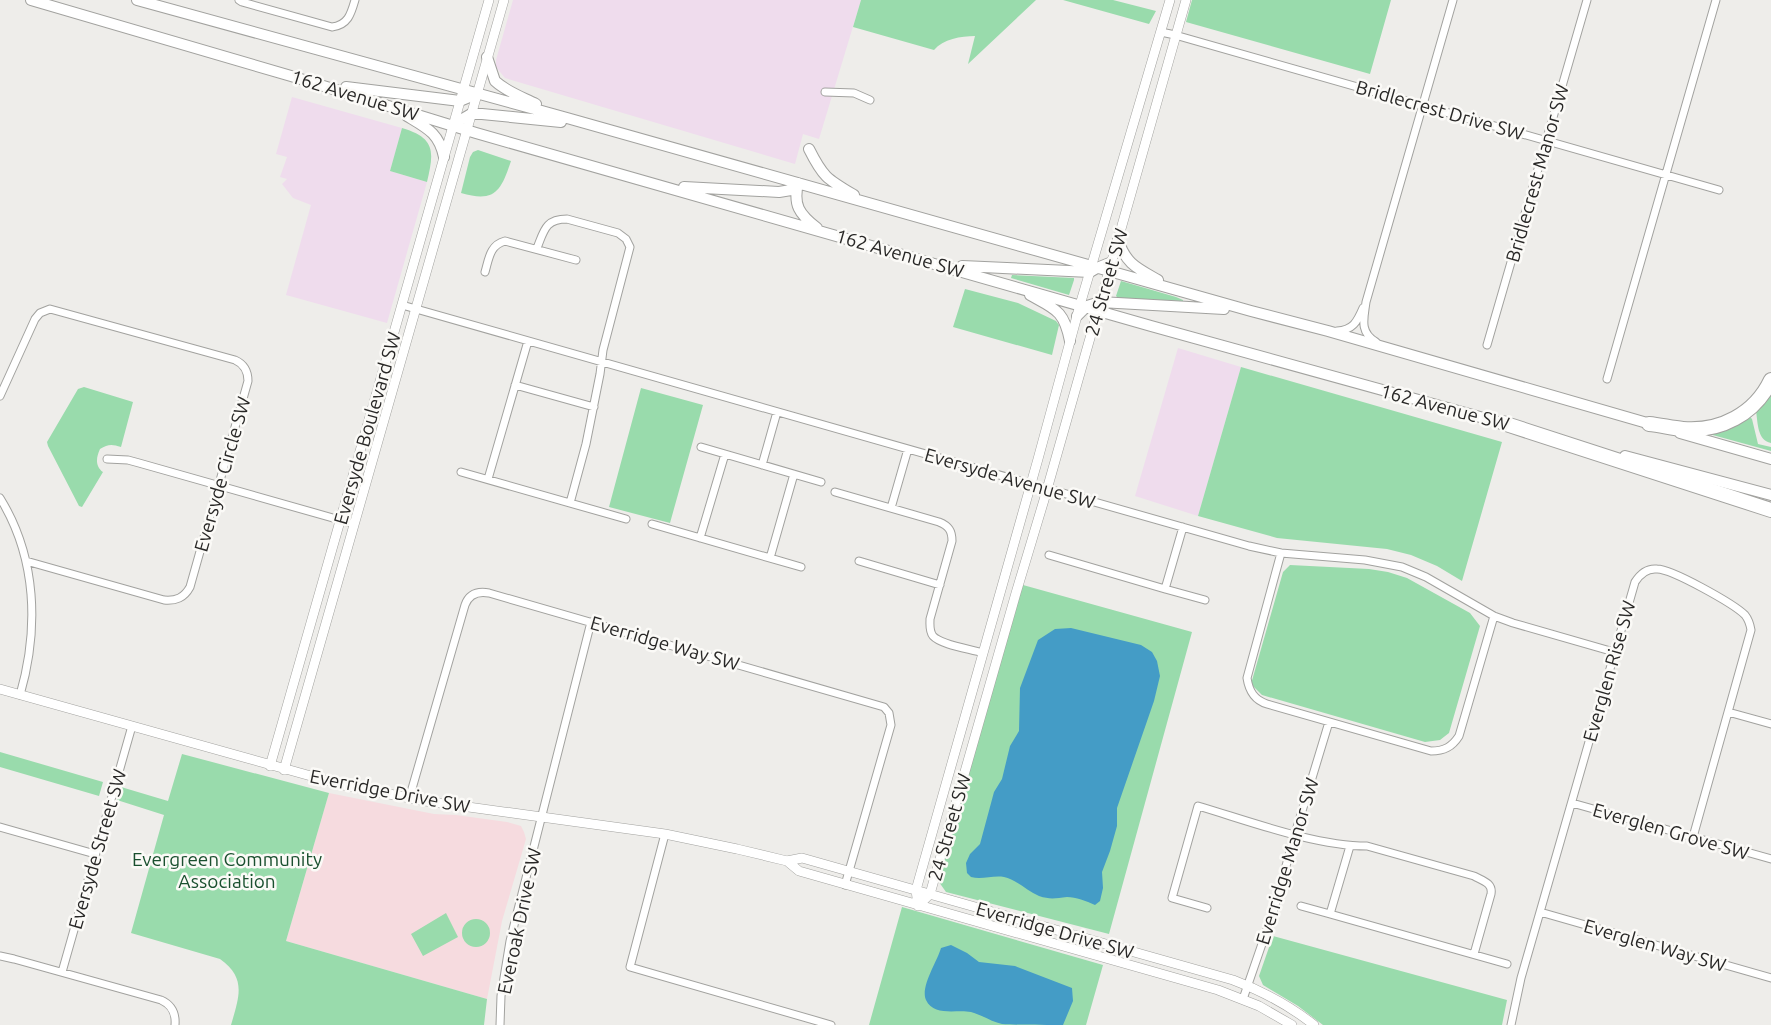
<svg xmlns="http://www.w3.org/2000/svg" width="1771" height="1025" font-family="Ubuntu,sans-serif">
	<rect width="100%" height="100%" fill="#eeedea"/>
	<path fill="#efdced" d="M 513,0 L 861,0 L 819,139 L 803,134 L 795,164 L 505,78 L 496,67 L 496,60 Z
		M 292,97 L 402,128 L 390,171 L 427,182 L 387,323 L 286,295 L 311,205 L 293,198 L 282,184 L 287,179 L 280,177 L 287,157 L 276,154 Z
		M 1178,348 L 1241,367 L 1198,516 L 1135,496 Z"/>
	<path fill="#f6dbdf" d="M 329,793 L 434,814 L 456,815 L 507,822 L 521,826 L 524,832 L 526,839 L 502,921 L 487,999 L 286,941 Z"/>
	<path fill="#99dbac" d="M 861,0 L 1036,0 L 968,64 L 975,36 C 961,36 943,39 934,50 L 853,27 Z
		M 1063,0 L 1113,0 L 1156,11 L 1149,24 Z
		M 1192,0 L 1391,0 L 1370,74 L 1186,22 Z
		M 402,128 C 436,138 434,152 427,182 L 390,171 Z
		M 478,150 L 511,161 C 501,191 495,203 461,193 L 470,157 L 473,152 Z
		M 1012,275 L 1074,278 L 1074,280 L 1069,295 L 1011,278 Z
		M 1121,281 L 1176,297 L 1183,300 L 1183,301 L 1118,298 L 1116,296 Z
		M 965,289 L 1018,303 L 1056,321 L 1059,325 L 1052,355 L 953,327 Z
		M 1241,367 L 1502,442 L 1462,581 L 1437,566 L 1411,555 L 1387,549 L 1277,538 L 1198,516 Z
		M 84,387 L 133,402 L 121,447 C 112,444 108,444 100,449 C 96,458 95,466 103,472 L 82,507 L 79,506 L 48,446 L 47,442 L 78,389 Z
		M 641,388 L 703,405 L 670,523 L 609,507 Z
		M 1771,395 L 1771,443 C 1757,440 1758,423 1756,411 Z
		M 1750,417 L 1752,419 L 1758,444 L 1771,447 L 1771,451 L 1709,434 Z
		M 1290,565 L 1369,569 L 1388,572 L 1407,578 L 1470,613 L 1480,626 L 1449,733 L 1440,740 L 1425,742 L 1262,695 L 1251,684 L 1283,572 Z
		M 1023,585 L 1192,632 L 1109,934 L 946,892 L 939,882 L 939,876 Z
		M 0,752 L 103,782 L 99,796 L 0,767 Z
		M 182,754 L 329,793 L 286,941 L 487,999 L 484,1025 L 231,1025 C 239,997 247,978 220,959 L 131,933 L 164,815 L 117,800 L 121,787 L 168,801 Z
		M 902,907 L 1103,965 L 1086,1025 L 869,1025 Z
		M 446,913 L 458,937 L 423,956 L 411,934 Z
		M462 933a14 14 0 1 1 28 0a14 14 0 1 1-28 0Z
		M 1273,936 L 1507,1000 L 1502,1025 L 1323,1025 L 1298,1006 L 1263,985 L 1259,976 Z"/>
	<path fill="#449cc6" d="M 1071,628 L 1141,645 L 1152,652 L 1157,661 L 1160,676 L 1154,701 L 1117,808 L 1117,826 L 1110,851 L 1102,872 L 1103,888 L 1100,901 L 1095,905 C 1086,901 1076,897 1067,897 C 1056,898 1051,900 1039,896 C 1027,891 1017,880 1004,877 C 993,875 982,880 971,877 L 967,873 L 966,863 L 970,854 L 980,844 L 994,792 L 1002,779 L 1010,746 L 1019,731 L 1020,688 L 1038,640 L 1055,629 Z
		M 951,945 L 967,953 L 979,962 L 1015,966 L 1072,988 L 1073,1001 L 1063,1025 C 1047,1025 1016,1025 1002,1024 C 992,1022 982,1015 971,1012 C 957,1009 934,1017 926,1000 C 920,987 937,962 941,948 Z"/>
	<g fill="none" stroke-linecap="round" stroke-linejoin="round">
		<defs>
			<path id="minor" d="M 239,0 L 242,2 L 332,27 C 348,25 351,14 355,0
				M 1161,32 L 1175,35 L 1719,190
				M 825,92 L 854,93 L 870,100
				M 537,248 C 544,231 545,219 567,219 L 618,233 L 626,239 L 630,247 L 603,350 L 600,374 L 586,444 L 570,503
				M 485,272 C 489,258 490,245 505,241 L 576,260
				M 402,305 L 1249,546 L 1281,553 L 1365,560 L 1402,567 L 1426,577 L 1494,616 L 1513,623 L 1614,652
				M 1337,331 C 1353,330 1357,322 1363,308
				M 1376,342 C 1359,332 1364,318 1366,302 L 1453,0
				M 1487,345 L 1587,0
				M 1607,379 L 1716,0
				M 515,385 L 594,407
				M 0,396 L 35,319 L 40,313 L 50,309 L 235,360 C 244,364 248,371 248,381 L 190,587 C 184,598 176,601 164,600 L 26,561
				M 701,447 L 821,482
				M 107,459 L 128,460 L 139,463 L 354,524
				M 762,465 L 777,412
				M 461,472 L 626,519
				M 488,479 L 528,341
				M 835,492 L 939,522 C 949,526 952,531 952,541 L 930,619 C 930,625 929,631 933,636 C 941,645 971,649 983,653
				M 0,498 C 37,558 39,629 20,695
				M 891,508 L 908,449
				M 652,524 L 801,567
				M 700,538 L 725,454
				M 1281,553 L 1247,678 C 1249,691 1254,700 1267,704 L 1431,751 C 1444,751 1452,747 1459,736 L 1494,616
				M 1049,555 L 1165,589 L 1183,527
				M 770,558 L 794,474
				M 859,561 L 940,585
				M 1165,589 L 1205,600
				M 1728,712 L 1771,724
				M 409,799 L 465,605 C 469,594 478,591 489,593 L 884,707 L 889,713 L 891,725 L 845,885
				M 1572,803 L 1771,859
				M 0,827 L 95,854
				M 665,834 L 630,967 L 831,1025
				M 1350,846 L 1330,914 L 1507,964
				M 1301,906 L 1330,914
				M 1207,908 L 1172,898 L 1198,806 C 1249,821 1315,846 1367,846 L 1474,876 C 1483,881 1493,883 1491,894 L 1474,954
				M 1540,912 L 1771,978
				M 0,956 L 14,959 L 161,1000 C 172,1005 176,1013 175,1025
				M 62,972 L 132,726
				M 1243,999 L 1273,912 L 1295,834 L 1329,722
				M 500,1025 L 501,996 L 510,941 L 591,622
				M 1511,1025 L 1521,978 L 1635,582 C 1640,574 1647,568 1657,569 C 1672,569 1734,604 1745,615 C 1749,620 1750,624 1751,630 L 1693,837"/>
			<path id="tertiary" d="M 0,689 L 343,785 L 425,801 L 665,834 L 737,849 L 787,861 L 799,871 L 1218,990 L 1259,1006 L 1292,1025
				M 270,766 L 489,0
				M 284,770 L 504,0
				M 787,861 L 802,858 L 1233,980 C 1262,991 1289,1005 1314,1025
				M 918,906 L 930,894 L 1016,593 L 1044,500 L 1186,0
				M 918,906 L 916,890 L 1038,459 L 1080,305 L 1170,0"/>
			<path id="secondary" d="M 31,0 L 291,76 L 476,133 L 1151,326 L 1509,425
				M 137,0 L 567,118 L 1251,311 L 1328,331 L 1654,425
				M 487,57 L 495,81 C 507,92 522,97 536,104
				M 346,87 L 460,101 L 477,94
				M 407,116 C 427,128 439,133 444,157
				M 452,125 L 471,114 L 482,114 L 561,122
				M 809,149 C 823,177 827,179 854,195
				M 798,183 C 793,205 799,214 817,228
				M 684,187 L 779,192 L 791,190 L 798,183
				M 1118,240 C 1126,264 1137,268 1158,280
				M 962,266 L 1090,272 L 1097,268 L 1112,262
				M 1030,295 C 1055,309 1064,310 1070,341
				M 1077,316 L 1087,306 L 1100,302 L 1224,309
				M 1680,433 L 1771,459
				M 1625,456 L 1771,495"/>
			<path id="motorway" d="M 1503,423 L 1771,510
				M 1649,424 C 1660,425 1672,428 1683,429 C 1720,432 1755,414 1771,380"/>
		</defs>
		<use href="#minor" stroke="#a2a29f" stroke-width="9"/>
		<use href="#tertiary" stroke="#a2a29f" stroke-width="10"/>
		<use href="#secondary" stroke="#a2a29f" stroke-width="12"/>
		<use href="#motorway" stroke="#a2a29f" stroke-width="16"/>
		<use href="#minor" stroke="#fff" stroke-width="7"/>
		<use href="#tertiary" stroke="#fff" stroke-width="9"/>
		<use href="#secondary" stroke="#fff" stroke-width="10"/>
		<use href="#motorway" stroke="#fff" stroke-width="14"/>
	</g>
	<g text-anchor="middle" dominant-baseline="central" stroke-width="5" stroke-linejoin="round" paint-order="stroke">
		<g font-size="19" fill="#292827" stroke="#fbfaf7">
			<text transform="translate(355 95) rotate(17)">162 Avenue SW</text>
			<text transform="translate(1440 110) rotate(16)">Bridlecrest Drive SW</text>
			<text transform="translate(1537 173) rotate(-74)">Bridlecrest Manor SW</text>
			<text transform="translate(900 253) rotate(16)">162 Avenue SW</text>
			<text transform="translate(1106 282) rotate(-74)">24 Street SW</text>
			<text transform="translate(1445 407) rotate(15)">162 Avenue SW</text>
			<text transform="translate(367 428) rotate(-74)">Eversyde Boulevard SW</text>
			<text transform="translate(222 474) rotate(-74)">Eversyde Circle SW</text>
			<text transform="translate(1010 478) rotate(16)">Eversyde Avenue SW</text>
			<text transform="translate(665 643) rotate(16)">Everridge Way SW</text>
			<text transform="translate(1609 671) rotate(-74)">Everglen Rise SW</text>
			<text transform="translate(390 791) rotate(11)">Everridge Drive SW</text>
			<text transform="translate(949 827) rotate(-74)">24 Street SW</text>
			<text transform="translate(1671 831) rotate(16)">Everglen Grove SW</text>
			<text transform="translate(97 849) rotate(-74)">Eversyde Street SW</text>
			<text transform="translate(1287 861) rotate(-73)">Everridge Manor SW</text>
			<text transform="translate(519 921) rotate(-78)">Everoak Drive SW</text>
			<text transform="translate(1055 930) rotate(16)">Everridge Drive SW</text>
			<text transform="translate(1655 945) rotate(16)">Everglen Way SW</text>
		</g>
		<g font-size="19" fill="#1a502f" stroke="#fbfaf7">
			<text x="227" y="859">Evergreen Community<tspan x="227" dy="22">Association</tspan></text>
		</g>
	</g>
</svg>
